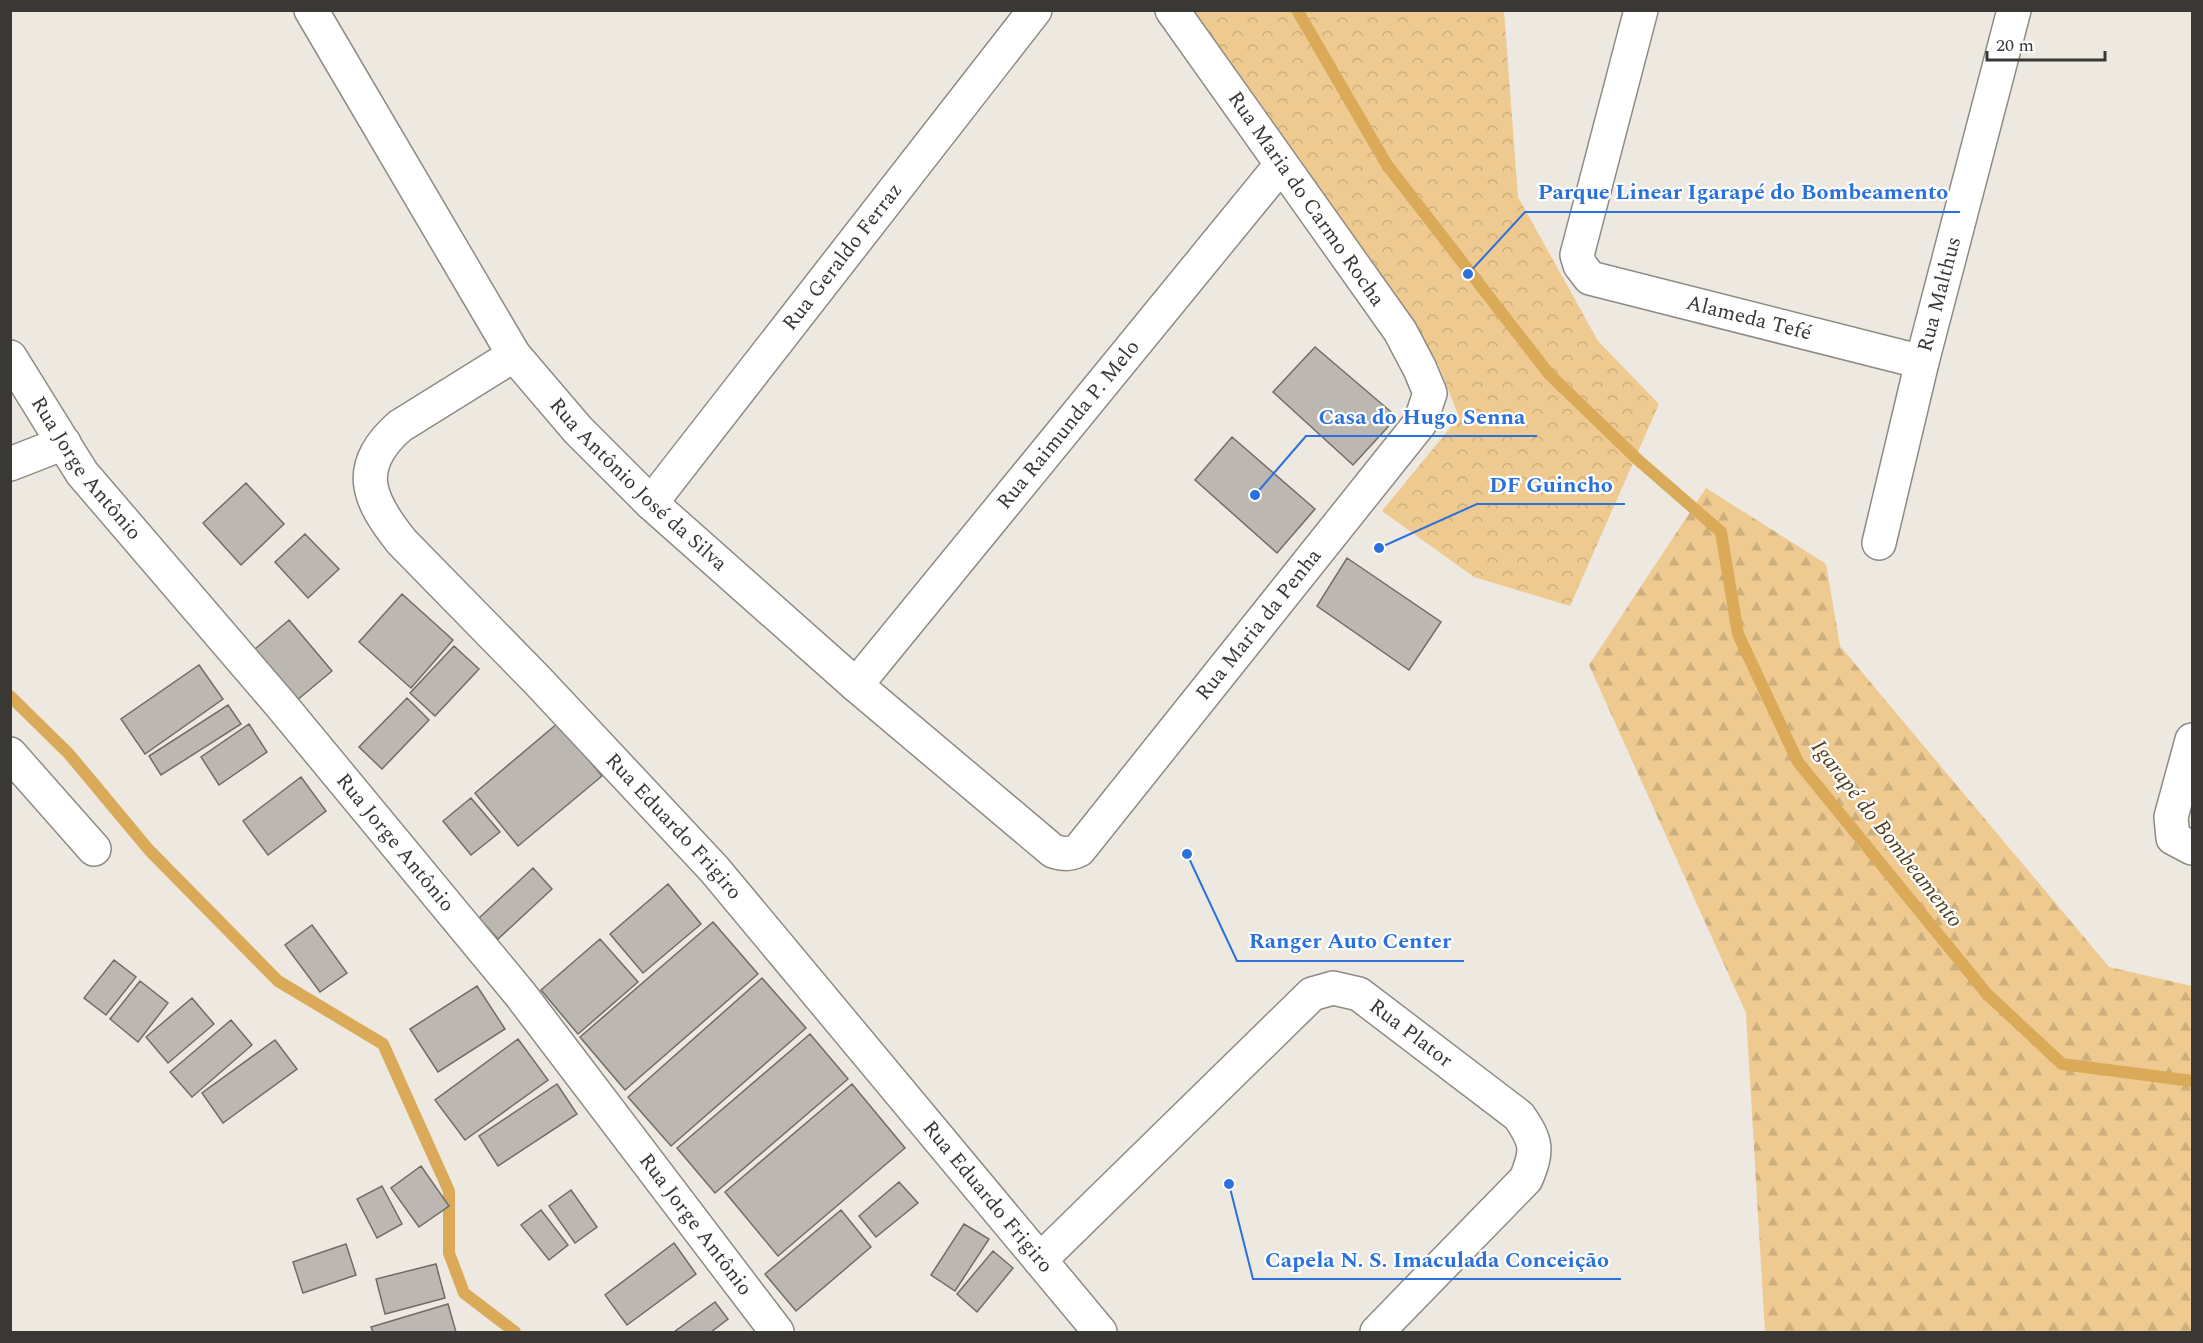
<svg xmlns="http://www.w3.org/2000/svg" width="2203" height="1343" font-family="Spectral,serif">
	<defs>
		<pattern id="forest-firs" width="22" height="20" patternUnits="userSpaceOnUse" patternTransform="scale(1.5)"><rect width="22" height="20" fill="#eeca90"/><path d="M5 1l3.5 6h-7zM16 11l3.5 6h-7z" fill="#cdae7d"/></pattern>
		<pattern id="park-crowns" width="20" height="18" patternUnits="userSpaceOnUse" patternTransform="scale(1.5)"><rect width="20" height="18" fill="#eeca90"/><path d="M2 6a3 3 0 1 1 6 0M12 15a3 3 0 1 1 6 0" fill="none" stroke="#cdae7d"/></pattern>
	</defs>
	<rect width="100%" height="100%" fill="#ede8e0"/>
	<path fill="url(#forest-firs)" d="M 1706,488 L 1826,564 L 1840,646 L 2109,967 L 2192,986 L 2192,1332 L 1765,1332 L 1746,1013 L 1589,665 Z"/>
	<path fill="url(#park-crowns)" d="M 1190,11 L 1504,11 L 1518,197 L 1598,341 L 1659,404 L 1570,606 L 1474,577 L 1382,511 L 1459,417 L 1438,364 Z"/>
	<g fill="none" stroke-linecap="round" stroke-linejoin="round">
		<path stroke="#daaa58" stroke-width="12" d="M 1297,10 L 1387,165 L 1549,374 L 1637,459 L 1721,532 L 1738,634 L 1798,762 L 1987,994 L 2062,1064 L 2192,1081
			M 10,696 L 69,754 L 149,850 L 278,981 L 383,1044 L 449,1191 L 449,1253 L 464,1293 L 515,1332"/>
	</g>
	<path fill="#bcb7b0" stroke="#716c65" stroke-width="1.5" d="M 1315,347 L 1397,417 L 1353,465 L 1273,392 Z
		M 1232,437 L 1315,509 L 1277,553 L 1195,480 Z
		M 246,483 L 284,524 L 241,565 L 203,523 Z
		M 305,534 L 339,569 L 308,598 L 275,562 Z
		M 1347,558 L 1441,622 L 1409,670 L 1317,606 Z
		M 402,594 L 453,640 L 411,688 L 359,642 Z
		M 289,620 L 332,671 L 290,706 L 248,655 Z
		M 454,646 L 479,669 L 435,716 L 410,693 Z
		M 199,665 L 223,699 L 145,754 L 121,719 Z
		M 407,698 L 429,720 L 382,769 L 359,747 Z
		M 228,705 L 241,724 L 161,775 L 149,756 Z
		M 558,723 L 602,776 L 518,846 L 475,793 Z
		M 249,724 L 267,752 L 219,785 L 201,757 Z
		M 301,777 L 326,811 L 268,855 L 243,821 Z
		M 471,798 L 500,832 L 471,855 L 443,821 Z
		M 533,868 L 552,889 L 498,939 L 479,918 Z
		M 668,884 L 701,924 L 643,973 L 610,934 Z
		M 713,922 L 758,974 L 625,1090 L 580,1037 Z
		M 312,925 L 347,973 L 320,992 L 285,945 Z
		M 600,939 L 638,982 L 578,1034 L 541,990 Z
		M 114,960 L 136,977 L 106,1015 L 84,998 Z
		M 762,978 L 806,1028 L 671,1146 L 628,1097 Z
		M 140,981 L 168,1003 L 138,1042 L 110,1019 Z
		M 477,986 L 505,1029 L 438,1072 L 410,1029 Z
		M 192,998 L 214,1024 L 168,1063 L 146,1037 Z
		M 231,1020 L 252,1045 L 192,1097 L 170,1072 Z
		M 810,1034 L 848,1079 L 715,1193 L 677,1148 Z
		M 518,1039 L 548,1080 L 465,1140 L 435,1100 Z
		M 275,1040 L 297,1069 L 223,1123 L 202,1093 Z
		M 557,1084 L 577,1114 L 498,1166 L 479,1136 Z
		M 852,1084 L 905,1148 L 778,1256 L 725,1192 Z
		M 421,1166 L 449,1206 L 419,1227 L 391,1188 Z
		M 899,1182 L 918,1203 L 876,1237 L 859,1216 Z
		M 382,1186 L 402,1224 L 377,1238 L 357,1199 Z
		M 571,1190 L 597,1227 L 575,1243 L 549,1206 Z
		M 541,1210 L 568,1245 L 549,1260 L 521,1225 Z
		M 841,1210 L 871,1247 L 796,1311 L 765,1274 Z
		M 964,1224 L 989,1239 L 955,1291 L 931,1275 Z
		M 674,1243 L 696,1274 L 627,1325 L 605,1295 Z
		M 346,1244 L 356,1275 L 303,1293 L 293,1262 Z
		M 993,1251 L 1013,1268 L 977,1312 L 957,1294 Z
		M 436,1264 L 445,1298 L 385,1314 L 376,1279 Z
		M 715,1302 L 728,1319 L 711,1332 L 674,1332 Z
		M 448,1304 L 456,1332 L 373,1332 L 371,1327 Z"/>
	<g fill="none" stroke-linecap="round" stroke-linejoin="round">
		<defs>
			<g id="minor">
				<path id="s1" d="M 311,10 L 514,355 L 578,430 L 651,503 L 856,685 L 1053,851 C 1063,854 1069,855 1079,850 L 1420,423 L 1430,393 L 1420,369 L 1400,331 L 1172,10"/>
				<path id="s2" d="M 1641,10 L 1577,255 L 1580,265 L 1590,278 L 1922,362"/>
				<path id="s3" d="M 514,355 L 400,426 C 353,467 368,500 402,542 L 538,681 L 714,869 L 1100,1332"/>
				<path id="s4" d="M 10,357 L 82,473 L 281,705 L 520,994 L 777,1332"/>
				<path d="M 10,464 L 64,443"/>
				<path id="s5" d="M 651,503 L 1035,10"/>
				<path id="s6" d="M 1879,543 L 1922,362 L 2014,10"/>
				<path id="s7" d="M 856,685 L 1281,165"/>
				<path d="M 2192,740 L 2171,817 L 2173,838 L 2192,848"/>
				<path d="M 10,754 L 94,849"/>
				<path id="s8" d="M 1040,1260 L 1312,994 L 1333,988 L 1359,994 L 1519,1116 C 1537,1142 1538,1150 1526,1179 L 1377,1332"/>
			</g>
		</defs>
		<use href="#minor" stroke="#8f8b84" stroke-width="36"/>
		<use href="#minor" stroke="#fff" stroke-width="33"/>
	</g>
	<g text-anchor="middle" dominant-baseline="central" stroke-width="4.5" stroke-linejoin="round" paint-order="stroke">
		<g font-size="21" fill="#3a3835" stroke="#fff">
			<text transform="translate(1306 199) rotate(55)">Rua Maria do Carmo Rocha</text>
			<text stroke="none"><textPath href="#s5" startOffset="312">Rua Geraldo Ferraz</textPath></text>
			<text stroke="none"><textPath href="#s6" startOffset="256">Rua Malthus</textPath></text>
			<text stroke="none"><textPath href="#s2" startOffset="444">Alameda Tefé</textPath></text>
			<text stroke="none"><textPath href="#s7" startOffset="336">Rua Raimunda P. Melo</textPath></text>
			<text stroke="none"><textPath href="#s4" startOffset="135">Rua Jorge Antônio</textPath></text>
			<text stroke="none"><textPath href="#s1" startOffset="580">Rua Antônio José da Silva</textPath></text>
			<text stroke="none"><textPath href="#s1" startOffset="1449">Rua Maria da Penha</textPath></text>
			<text stroke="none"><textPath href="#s3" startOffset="662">Rua Eduardo Frigiro</textPath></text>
			<text stroke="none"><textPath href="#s4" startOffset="621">Rua Jorge Antônio</textPath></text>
			<text stroke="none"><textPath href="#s8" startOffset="494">Rua Plator</textPath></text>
			<text stroke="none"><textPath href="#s3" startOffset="1148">Rua Eduardo Frigiro</textPath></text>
			<text stroke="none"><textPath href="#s4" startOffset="1107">Rua Jorge Antônio</textPath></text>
		</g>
		<g font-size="22" font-style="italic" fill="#513c19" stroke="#fff">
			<text transform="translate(1887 834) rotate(52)">Igarapé do Bombeamento</text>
		</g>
	</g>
	<path fill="none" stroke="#2a71dd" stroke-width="2" d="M1468 274L1525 212H1960M1255 495L1306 436H1537M1379 548L1477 504H1625M1187 854L1237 961H1464M1229 1184L1253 1279H1621"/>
	<g fill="#2a71dd" stroke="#fff" stroke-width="2">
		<circle cx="1468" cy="274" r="6"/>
		<circle cx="1255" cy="495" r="6"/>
		<circle cx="1379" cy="548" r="6"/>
		<circle cx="1187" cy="854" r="6"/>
		<circle cx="1229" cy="1184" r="6"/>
	</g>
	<g font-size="22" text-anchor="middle" font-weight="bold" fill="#2a71dd" stroke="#fff" stroke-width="4.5" stroke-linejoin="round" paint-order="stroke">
		<text x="1743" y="199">Parque Linear Igarapé do Bombeamento</text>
		<text x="1422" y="424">Casa do Hugo Senna</text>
		<text x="1551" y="492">DF Guincho</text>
		<text x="1350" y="948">Ranger Auto Center</text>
		<text x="1437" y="1267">Capela N. S. Imaculada Conceição</text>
	</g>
	<rect width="2203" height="1343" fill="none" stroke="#3a3835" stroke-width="24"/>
	<path d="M1987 51v9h118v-9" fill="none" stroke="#3a3835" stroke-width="3"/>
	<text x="1996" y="51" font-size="18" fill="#3a3835" stroke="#ffffff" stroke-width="4.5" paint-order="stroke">20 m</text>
</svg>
